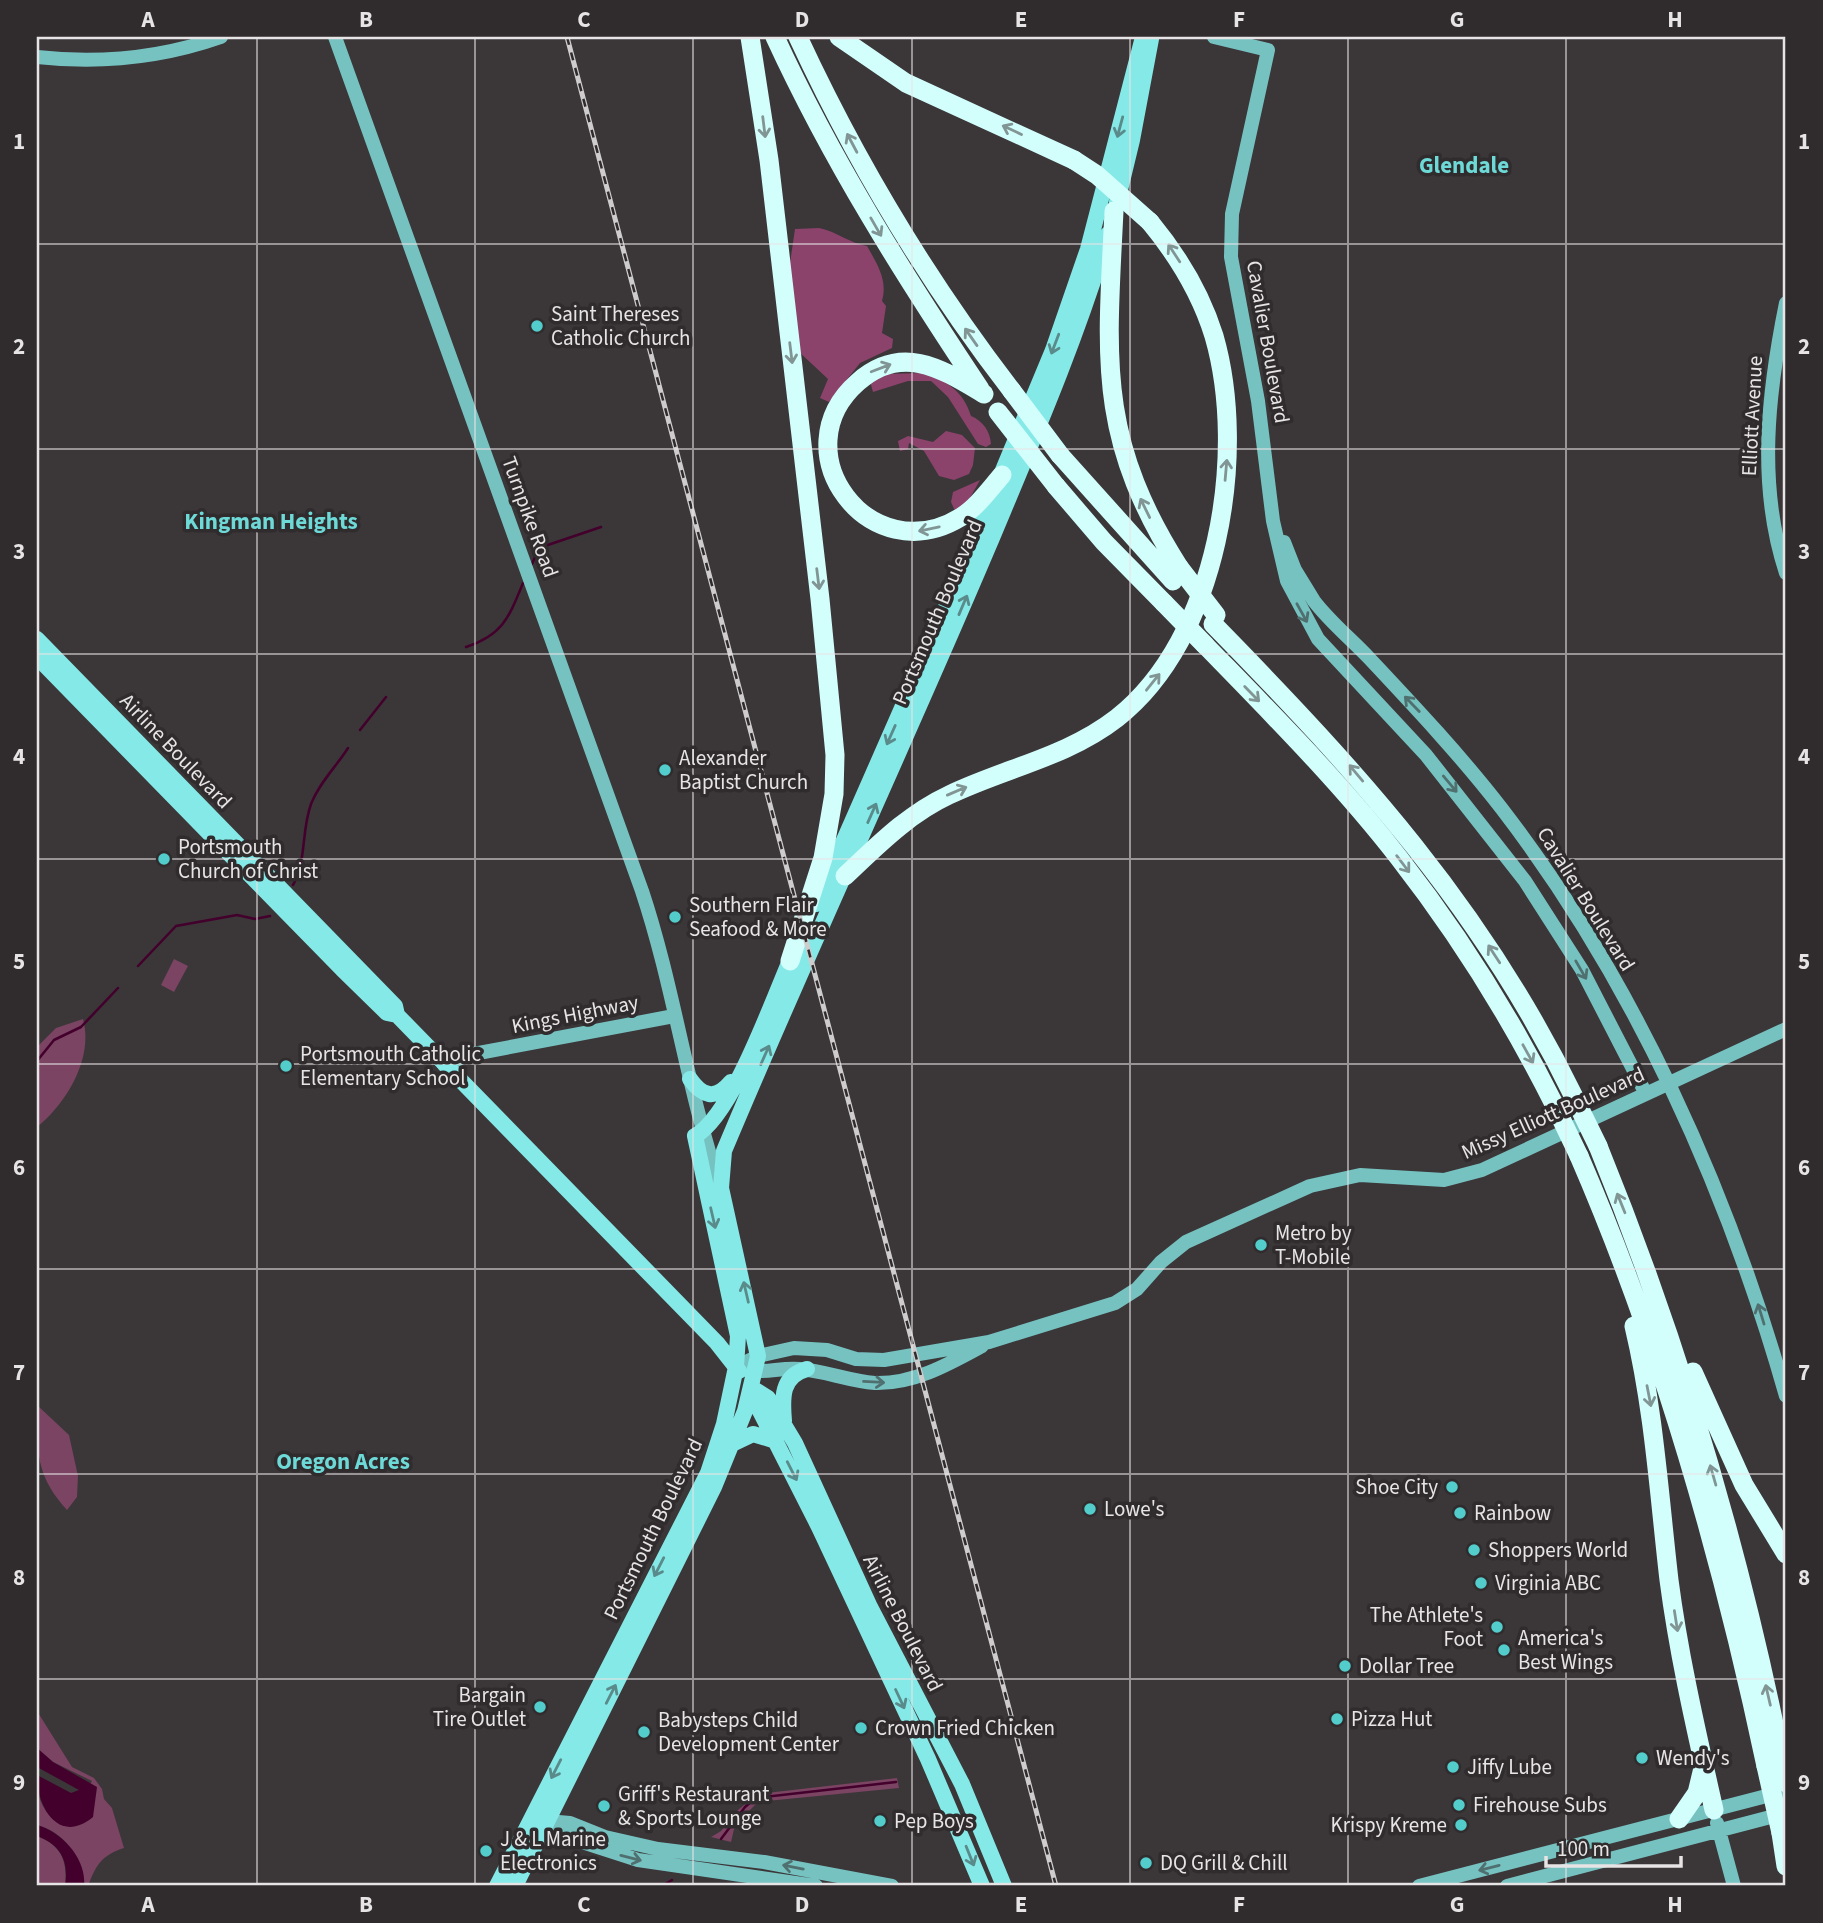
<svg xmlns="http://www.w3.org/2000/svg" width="1823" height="1923" font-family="'Source Sans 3',sans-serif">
	<rect width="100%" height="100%" fill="#3b3638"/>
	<path fill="#7a4462" d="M 174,959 L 188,966 L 174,992 L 161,985 Z
		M 83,1019 C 94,1058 66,1104 37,1127 L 37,1047 L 56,1028 Z
		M 37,1405 L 69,1435 L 78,1476 L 77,1497 L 67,1510 C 35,1475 37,1450 37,1405 Z
		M 37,1711 L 72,1767 L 94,1778 L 102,1789 L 104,1799 L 112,1808 L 124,1848 C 102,1855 96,1865 88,1886 L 84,1886 C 83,1858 64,1832 37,1825 L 37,1788 C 40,1805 48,1818 64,1826 L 92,1781 L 53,1762 L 37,1748 Z
		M 897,1778 L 899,1788 L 758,1802 L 735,1825 L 731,1842 L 711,1837 L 721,1831 L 738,1810 L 757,1794 Z
		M 37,1836 C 61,1845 68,1861 65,1886 L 37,1886 Z"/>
	<path fill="#8b426b" d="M 819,228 C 838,232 849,243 867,246 C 877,264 888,280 882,301 L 886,306 L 882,333 L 893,339 L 892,348 L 860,363 L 829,402 L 820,398 L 828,379 L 797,350 L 789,270 L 795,229 Z
		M 921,373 C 946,379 964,392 971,416 C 983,421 990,431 991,444 L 986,447 L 978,444 L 948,397 L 931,381 L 908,381 L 873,392 L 870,381 L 886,374 Z
		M 946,431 L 962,435 L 975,448 L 973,465 L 969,474 L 954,480 L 939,476 L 924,451 L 909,443 L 908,449 L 900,451 L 898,441 L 908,436 L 933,442 Z
		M 980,480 L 966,505 L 955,511 L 951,502 L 953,492 Z"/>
	<path fill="#43002c" d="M 37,1748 L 53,1762 L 97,1787 L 93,1817 C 59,1845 37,1808 37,1775 L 71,1793 L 79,1790 L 37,1767 Z
		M 37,1825 C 62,1832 87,1859 84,1886 L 65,1886 C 69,1861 61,1845 37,1836 Z"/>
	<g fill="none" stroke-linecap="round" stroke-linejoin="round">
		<path stroke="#43002c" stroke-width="2.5" d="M 532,564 L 539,548 L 601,527
			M 466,647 C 503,635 509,617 523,583
			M 360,730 L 386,697
			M 293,885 C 307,859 301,832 311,804 C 319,783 336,767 348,748
			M 138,966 L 176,926 L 237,915 L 255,919 L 270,916
			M 37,1061 L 54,1040 L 81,1027 L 118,988
			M 721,1839 L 745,1807 L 756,1798 L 896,1782
			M 662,1886 L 672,1880"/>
		<path stroke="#76c2c1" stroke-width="14" d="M 335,37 L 642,891 C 674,987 687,1090 720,1186
			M 1214,37 L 1268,50 L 1232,214 L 1231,257 L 1258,401 L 1273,521 L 1287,581 L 1318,639 L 1426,755 L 1525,881 L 1582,970 L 1646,1094
			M 37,57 C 100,64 161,58 221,37
			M 1786,303 C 1768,392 1757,485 1786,573
			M 1284,542 L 1295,570 L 1314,601 C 1330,622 1351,639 1369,658 C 1415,707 1461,756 1502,809 C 1634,981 1727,1188 1786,1396
			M 444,1065 L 468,1055 L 674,1016
			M 736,1367 L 758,1356 L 794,1348 L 827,1350 L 856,1359 L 884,1360 L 989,1342 L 1115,1303 L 1137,1289 L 1161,1262 L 1186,1242 L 1310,1186 L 1360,1175 L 1444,1180 L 1482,1170 L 1786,1029
			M 746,1370 C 764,1374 781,1367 800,1369 C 825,1371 849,1381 875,1383 C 914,1384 949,1364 982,1346
			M 544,1819 L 573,1839 L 638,1860 L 816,1886
			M 547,1821 L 570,1823 L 605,1837 L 658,1849 L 764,1862 L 892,1886
			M 1717,1823 L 1734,1886
			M 1419,1886 L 1786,1791
			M 1507,1886 L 1786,1813"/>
		<path stroke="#84e9e7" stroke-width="16" d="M 1117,202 L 1132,140 L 1151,39
			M 37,639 L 395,1006 L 397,1015 L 717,1343 L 739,1371
			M 37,657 L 342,969 L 387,1013 L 397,1015
			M 816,904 L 942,617 L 1053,350 L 1088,249 L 1143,37
			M 690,1079 C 702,1096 715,1101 731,1082
			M 752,1388 L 768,1398 L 795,1443 L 870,1607 L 962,1784 L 1004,1886
			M 752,1389 L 760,1411 L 819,1527 L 928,1759 L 982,1886
			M 784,1421 C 782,1398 781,1376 807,1369
			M 732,1444 L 753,1434 L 776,1441
			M 497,1886 L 708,1473 L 724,1424 L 736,1367 L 738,1336 L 695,1136 C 734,1114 775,993 795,949
			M 515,1886 L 714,1487 L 745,1411 L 758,1356 L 721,1188 L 724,1151 C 809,948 903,748 989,545 C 1032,442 1076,341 1108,234"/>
		<path stroke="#d2fefc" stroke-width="19" d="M 750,37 L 769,160 L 820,599 L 835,755 L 834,794 L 823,858 L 790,961
			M 775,37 C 832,161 904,275 980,389
			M 798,37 C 856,162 928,282 1012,391
			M 839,37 L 906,83 L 1074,160
			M 1114,211 C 1107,357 1096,437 1179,567
			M 984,394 C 942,369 902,343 858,382 C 779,451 870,573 961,517 C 977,507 989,490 1002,475
			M 1060,455 L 1173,581
			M 1056,486 L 1104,542 L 1164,603
			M 1213,624 C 1359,773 1483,909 1575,1099
			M 1205,645 C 1271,713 1340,782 1399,858 C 1459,935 1511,1018 1555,1106
			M 845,876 C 877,846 908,814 949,795 C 1005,768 1067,757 1117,718 C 1218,639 1248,454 1214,336 C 1201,294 1178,256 1150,222
			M 1598,1146 C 1682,1352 1744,1565 1786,1783
			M 1579,1156 C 1664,1352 1722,1558 1766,1766
			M 1634,1326 C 1654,1410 1659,1494 1669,1580 C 1679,1657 1697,1734 1714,1810
			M 1693,1372 L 1744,1485 L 1786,1554
			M 1679,1819 L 1697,1793 L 1703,1768
			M 1781,1833 L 1786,1866"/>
		<defs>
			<path id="rail" d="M 567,37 L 1056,1886"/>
		</defs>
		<use href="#rail" stroke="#cfcccd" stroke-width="5"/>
		<use href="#rail" stroke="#302c2e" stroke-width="2.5" stroke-dasharray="8" stroke-linecap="butt"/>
		<path stroke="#d2fefc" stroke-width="19" d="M 1074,160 L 1097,175 L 1150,222
			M 1012,391 L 1060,455
			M 998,412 L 1056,486
			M 1179,567 L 1216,615
			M 1164,603 L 1205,645
			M 1575,1099 L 1598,1146
			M 1555,1106 L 1579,1156
			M 1766,1766 L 1781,1833"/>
	</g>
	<defs><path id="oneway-shaft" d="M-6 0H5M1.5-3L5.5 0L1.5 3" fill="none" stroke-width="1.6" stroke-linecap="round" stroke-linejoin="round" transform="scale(1.75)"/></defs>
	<g stroke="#819595">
		<use href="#oneway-shaft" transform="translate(764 127) rotate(83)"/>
		<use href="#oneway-shaft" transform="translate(1012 130) rotate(-155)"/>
		<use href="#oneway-shaft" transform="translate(852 143) rotate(-118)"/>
		<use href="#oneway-shaft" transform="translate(876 227) rotate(60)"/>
		<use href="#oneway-shaft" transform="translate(1174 253) rotate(-123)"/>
		<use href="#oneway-shaft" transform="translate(971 337) rotate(-125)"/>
		<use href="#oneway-shaft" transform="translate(791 353) rotate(83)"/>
		<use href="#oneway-shaft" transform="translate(881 368) rotate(-21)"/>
		<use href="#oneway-shaft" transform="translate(1226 470) rotate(-85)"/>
		<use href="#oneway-shaft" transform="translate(1145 508) rotate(-116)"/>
		<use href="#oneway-shaft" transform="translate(929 529) rotate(168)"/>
		<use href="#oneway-shaft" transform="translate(818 579) rotate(83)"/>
		<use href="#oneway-shaft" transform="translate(1153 682) rotate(-51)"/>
		<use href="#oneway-shaft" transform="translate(1252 694) rotate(46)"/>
		<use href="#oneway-shaft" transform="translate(1356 773) rotate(-130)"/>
		<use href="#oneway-shaft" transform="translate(957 791) rotate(-23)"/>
		<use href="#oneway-shaft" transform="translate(1403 864) rotate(53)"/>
		<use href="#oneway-shaft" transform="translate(1494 954) rotate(-123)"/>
		<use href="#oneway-shaft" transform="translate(1528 1054) rotate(61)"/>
		<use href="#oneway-shaft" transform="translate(1621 1203) rotate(-112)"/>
		<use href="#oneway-shaft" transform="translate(1649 1396) rotate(79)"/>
		<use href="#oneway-shaft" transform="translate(1713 1475) rotate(-106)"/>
		<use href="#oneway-shaft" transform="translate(1676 1621) rotate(81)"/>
		<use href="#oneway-shaft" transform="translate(1768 1695) rotate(-103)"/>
	</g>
	<g stroke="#5a8a8a">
		<use href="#oneway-shaft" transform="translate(1120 127) rotate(105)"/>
		<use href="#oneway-shaft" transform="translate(1055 344) rotate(111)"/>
		<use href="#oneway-shaft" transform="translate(963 605) rotate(-67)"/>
		<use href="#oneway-shaft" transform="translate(891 735) rotate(114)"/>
		<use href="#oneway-shaft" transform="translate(872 813) rotate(-66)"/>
		<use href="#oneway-shaft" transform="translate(765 1055) rotate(-66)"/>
		<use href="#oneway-shaft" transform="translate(713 1218) rotate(77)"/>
		<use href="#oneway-shaft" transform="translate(746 1292) rotate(-103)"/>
		<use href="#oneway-shaft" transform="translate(792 1471) rotate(63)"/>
		<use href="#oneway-shaft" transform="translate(659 1567) rotate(117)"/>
		<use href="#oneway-shaft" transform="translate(611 1694) rotate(-63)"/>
		<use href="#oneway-shaft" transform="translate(900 1699) rotate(65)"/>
		<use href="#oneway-shaft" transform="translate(556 1769) rotate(117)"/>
		<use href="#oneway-shaft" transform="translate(970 1856) rotate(68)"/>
	</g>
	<g stroke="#507070">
		<use href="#oneway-shaft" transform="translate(1302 613) rotate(61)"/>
		<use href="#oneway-shaft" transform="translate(1412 704) rotate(-134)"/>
		<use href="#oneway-shaft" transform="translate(1450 784) rotate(50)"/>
		<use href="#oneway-shaft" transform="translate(1581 970) rotate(60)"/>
		<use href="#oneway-shaft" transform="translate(1761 1314) rotate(-107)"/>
		<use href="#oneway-shaft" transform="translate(874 1382) rotate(3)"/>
		<use href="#oneway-shaft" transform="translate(631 1858) rotate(14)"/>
		<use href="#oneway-shaft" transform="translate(793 1867) rotate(-169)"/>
		<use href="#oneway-shaft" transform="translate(1489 1868) rotate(166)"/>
	</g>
	<path fill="none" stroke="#e7e4e5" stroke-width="2" stroke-opacity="0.55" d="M 257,37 L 257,1886M 475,37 L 475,1886M 693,37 L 693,1886M 912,37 L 912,1886M 1130,37 L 1130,1886M 1348,37 L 1348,1886M 1566,37 L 1566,1886M 37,244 L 1786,244M 37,449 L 1786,449M 37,654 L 1786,654M 37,859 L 1786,859M 37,1064 L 1786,1064M 37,1269 L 1786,1269M 37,1474 L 1786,1474M 37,1679 L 1786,1679"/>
	<g fill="#53cdcb" stroke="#302c2e" stroke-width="2.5">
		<circle cx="537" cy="326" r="7"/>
		<circle cx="665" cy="770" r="7"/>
		<circle cx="164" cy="859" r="7"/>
		<circle cx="675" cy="917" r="7"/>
		<circle cx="286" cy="1066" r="7"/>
		<circle cx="1261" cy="1245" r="7"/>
		<circle cx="1452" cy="1487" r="7"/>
		<circle cx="1090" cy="1509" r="7"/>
		<circle cx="1460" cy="1513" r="7"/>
		<circle cx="1474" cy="1550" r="7"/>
		<circle cx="1481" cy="1583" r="7"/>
		<circle cx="1497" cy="1627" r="7"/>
		<circle cx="1504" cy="1650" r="7"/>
		<circle cx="1345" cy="1666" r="7"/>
		<circle cx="540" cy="1707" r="7"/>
		<circle cx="1337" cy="1719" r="7"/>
		<circle cx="861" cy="1728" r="7"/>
		<circle cx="644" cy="1732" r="7"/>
		<circle cx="1642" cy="1758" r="7"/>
		<circle cx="1453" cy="1767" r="7"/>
		<circle cx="1459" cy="1805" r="7"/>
		<circle cx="604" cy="1806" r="7"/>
		<circle cx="880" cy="1821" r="7"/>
		<circle cx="1461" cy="1825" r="7"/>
		<circle cx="486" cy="1851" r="7"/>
		<circle cx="1146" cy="1863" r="7"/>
	</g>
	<g text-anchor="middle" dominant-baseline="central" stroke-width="7" stroke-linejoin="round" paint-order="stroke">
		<g font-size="21" fill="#e7e4e5" stroke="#302c2e" text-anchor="start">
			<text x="551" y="314">Saint Thereses<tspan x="551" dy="24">Catholic Church</tspan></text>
			<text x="679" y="758">Alexander<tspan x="679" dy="24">Baptist Church</tspan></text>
			<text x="178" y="847">Portsmouth<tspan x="178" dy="24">Church of Christ</tspan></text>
			<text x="689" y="905">Southern Flair<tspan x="689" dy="24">Seafood &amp; More</tspan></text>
			<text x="300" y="1054">Portsmouth Catholic<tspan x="300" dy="24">Elementary School</tspan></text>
			<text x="1275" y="1233">Metro by<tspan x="1275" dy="24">T-Mobile</tspan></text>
			<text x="1438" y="1487" text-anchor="end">Shoe City</text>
			<text x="1104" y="1509">Lowe's</text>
			<text x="1474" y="1513">Rainbow</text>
			<text x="1488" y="1550">Shoppers World</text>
			<text x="1495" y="1583">Virginia ABC</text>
			<text x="1483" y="1615" text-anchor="end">The Athlete's<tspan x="1483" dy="24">Foot</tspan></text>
			<text x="1518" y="1638">America's<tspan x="1518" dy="24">Best Wings</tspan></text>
			<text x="1359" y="1666">Dollar Tree</text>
			<text x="526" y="1695" text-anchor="end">Bargain<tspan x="526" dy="24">Tire Outlet</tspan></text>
			<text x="1351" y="1719">Pizza Hut</text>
			<text x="658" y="1720">Babysteps Child<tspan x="658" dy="24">Development Center</tspan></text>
			<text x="875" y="1728">Crown Fried Chicken</text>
			<text x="1656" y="1758">Wendy's</text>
			<text x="1467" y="1767">Jiffy Lube</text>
			<text x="618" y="1794">Griff's Restaurant<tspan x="618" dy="24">&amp; Sports Lounge</tspan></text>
			<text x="1473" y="1805">Firehouse Subs</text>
			<text x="894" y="1821">Pep Boys</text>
			<text x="1447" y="1825" text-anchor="end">Krispy Kreme</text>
			<text x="500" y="1839">J &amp; L Marine<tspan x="500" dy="24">Electronics</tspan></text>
			<text x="1160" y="1863">DQ Grill &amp; Chill</text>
		</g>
		<g font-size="21" fill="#e7e4e5" stroke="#302c2e">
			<text transform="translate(1268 342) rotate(80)">Cavalier Boulevard</text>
			<text transform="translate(1752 416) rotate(-87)">Elliott Avenue</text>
			<text transform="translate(530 517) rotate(70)">Turnpike Road</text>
			<text transform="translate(937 612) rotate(-67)">Portsmouth Boulevard</text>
			<text transform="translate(176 751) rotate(46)">Airline Boulevard</text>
			<text transform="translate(1586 899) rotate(58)">Cavalier Boulevard</text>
			<text transform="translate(575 1014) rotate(-11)">Kings Highway</text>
			<text transform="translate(1553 1113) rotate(-24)">Missy Elliott Boulevard</text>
			<text transform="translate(653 1529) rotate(-64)">Portsmouth Boulevard</text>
			<text transform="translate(903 1623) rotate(63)">Airline Boulevard</text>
		</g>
		<g font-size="23" font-weight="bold" fill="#6ddad8" stroke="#302c2e">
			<text x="1464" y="165">Glendale</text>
			<text x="271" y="521">Kingman Heights</text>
			<text x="343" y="1461">Oregon Acres</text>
		</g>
	</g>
	<rect width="1823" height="1923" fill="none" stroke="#302c2e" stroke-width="77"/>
	<path d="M1546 1856v10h135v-10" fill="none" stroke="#e7e4e5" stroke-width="3.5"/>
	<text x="1557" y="1856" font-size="21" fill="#e7e4e5" stroke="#302c2e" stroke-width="5" paint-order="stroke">100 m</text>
	<rect x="38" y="38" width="1746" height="1846" fill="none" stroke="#e7e4e5" stroke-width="2.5"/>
	<g font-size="23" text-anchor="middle" font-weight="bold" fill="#e7e4e5">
		<text x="148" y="27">A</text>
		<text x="366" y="27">B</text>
		<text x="584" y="27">C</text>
		<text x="802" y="27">D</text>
		<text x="1021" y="27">E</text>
		<text x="1239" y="27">F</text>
		<text x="1457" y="27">G</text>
		<text x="1675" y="27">H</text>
		<text x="19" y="149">1</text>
		<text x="1804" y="149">1</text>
		<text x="19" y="354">2</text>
		<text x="1804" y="354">2</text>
		<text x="19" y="559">3</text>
		<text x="1804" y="559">3</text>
		<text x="19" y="764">4</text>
		<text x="1804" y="764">4</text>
		<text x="19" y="969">5</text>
		<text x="1804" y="969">5</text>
		<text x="19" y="1175">6</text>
		<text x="1804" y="1175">6</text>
		<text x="19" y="1380">7</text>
		<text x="1804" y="1380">7</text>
		<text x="19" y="1585">8</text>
		<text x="1804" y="1585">8</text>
		<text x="19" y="1790">9</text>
		<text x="1804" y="1790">9</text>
		<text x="148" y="1912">A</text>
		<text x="366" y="1912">B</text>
		<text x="584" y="1912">C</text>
		<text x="802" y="1912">D</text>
		<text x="1021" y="1912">E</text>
		<text x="1239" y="1912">F</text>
		<text x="1457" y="1912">G</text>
		<text x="1675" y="1912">H</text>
	</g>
</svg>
